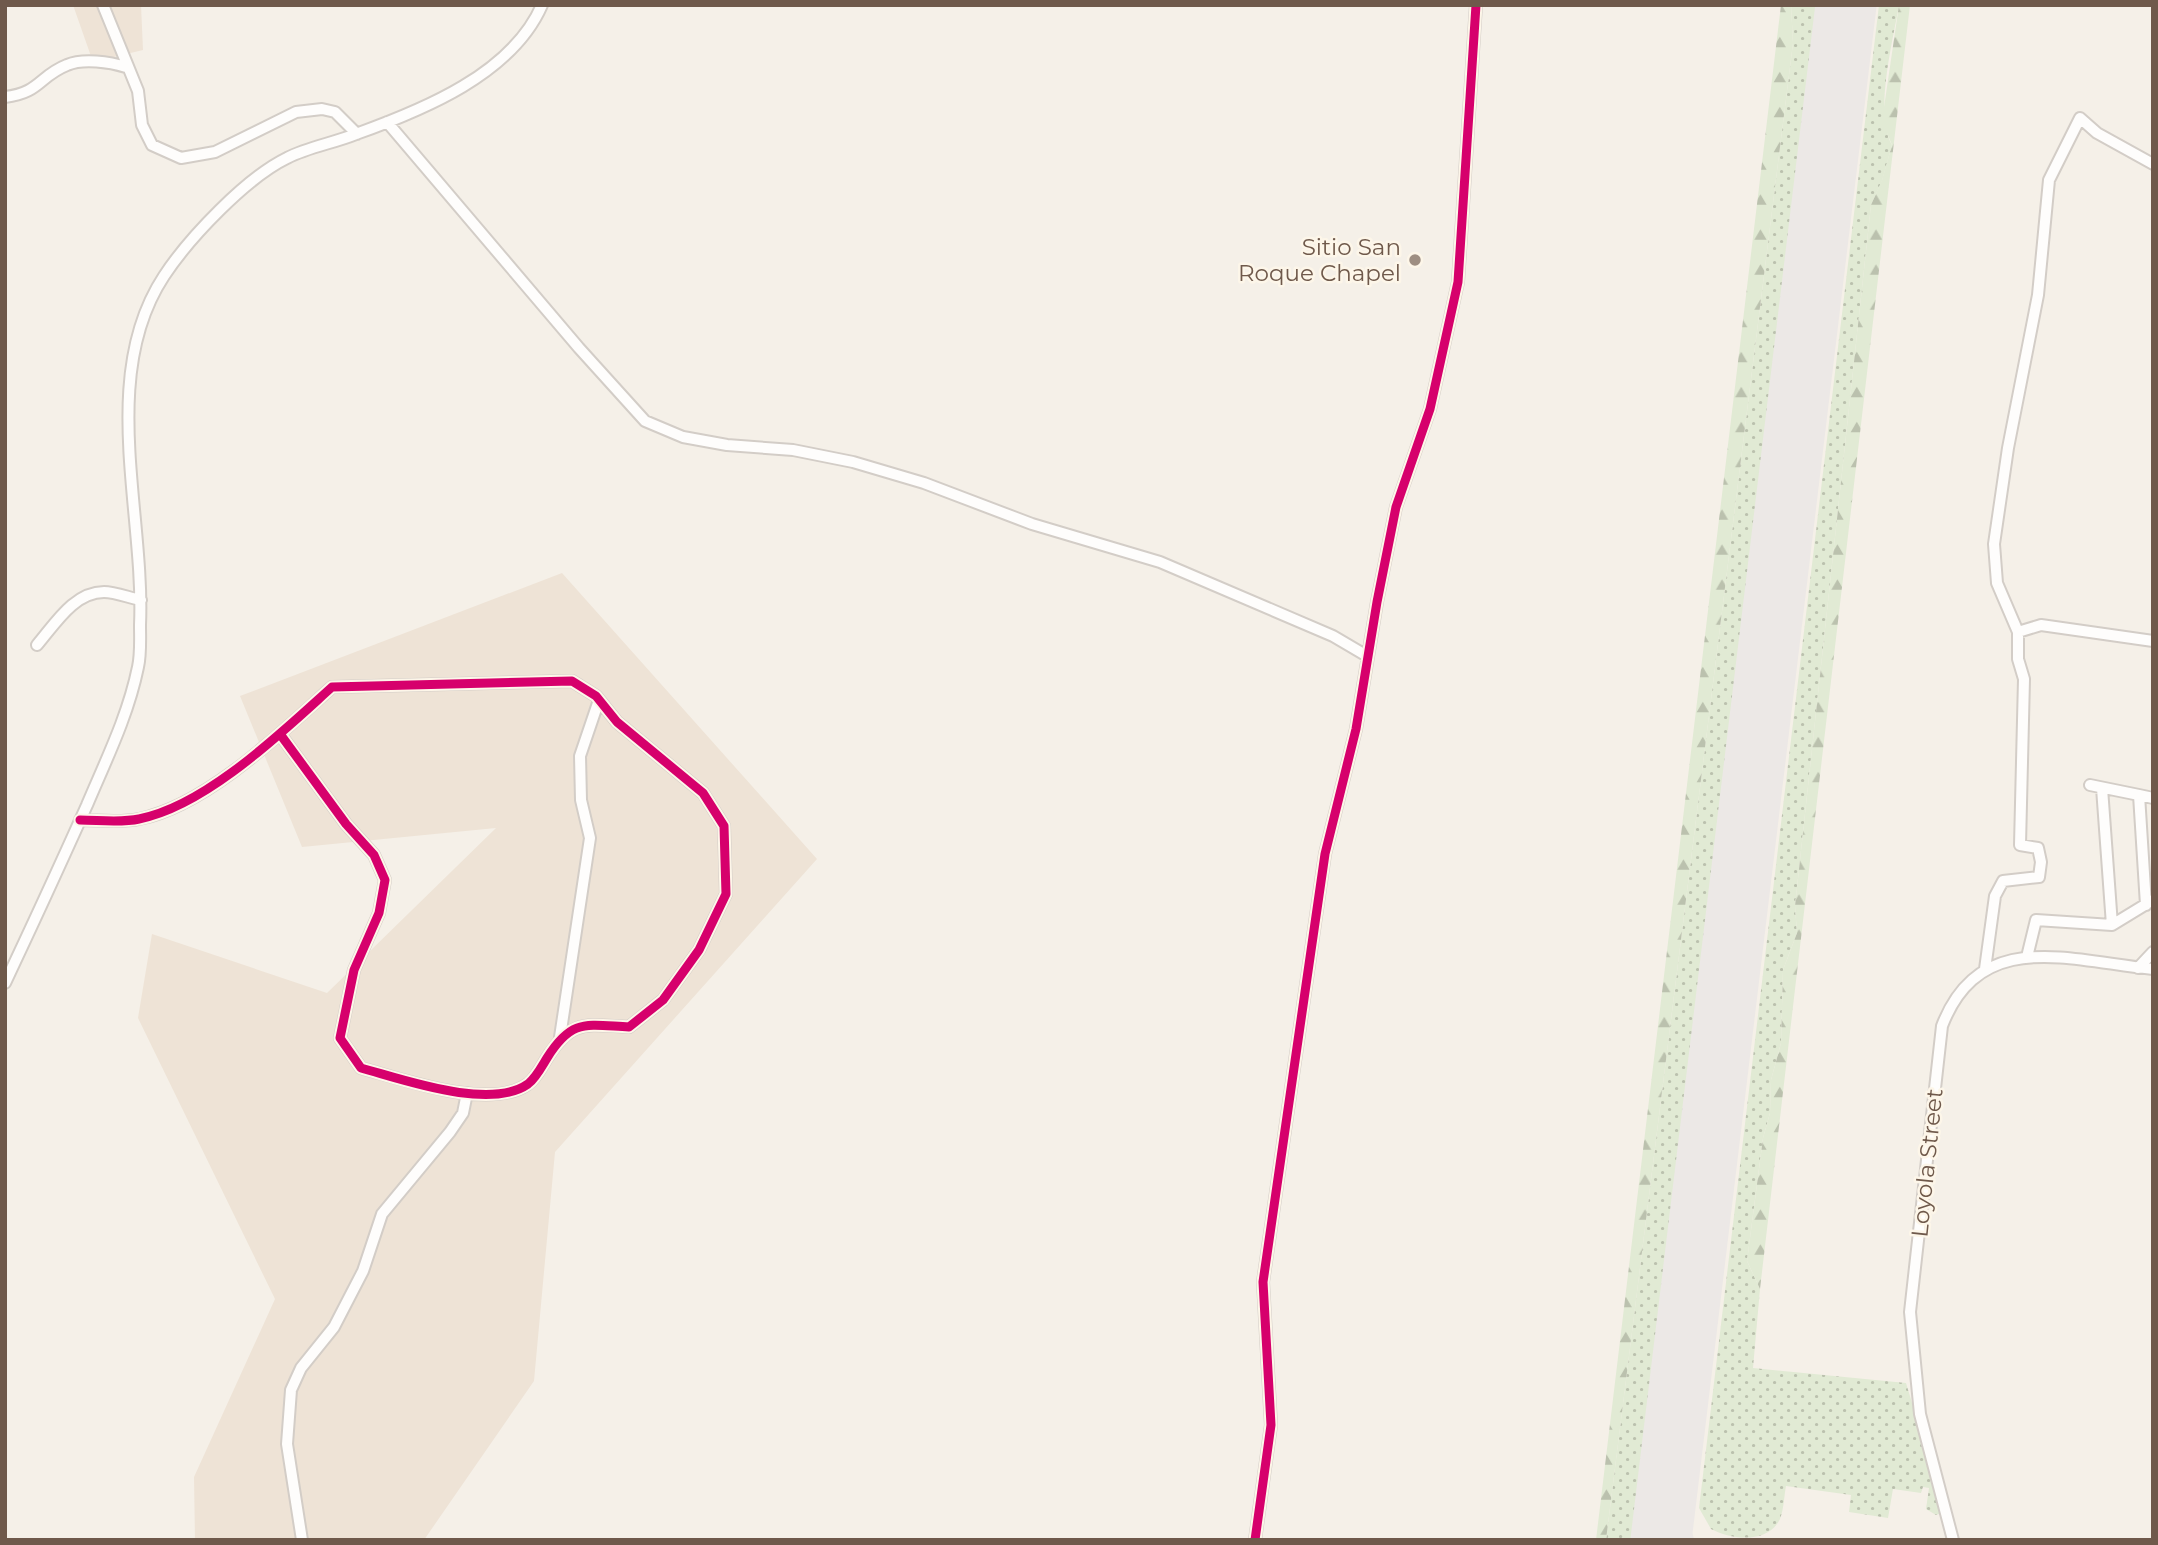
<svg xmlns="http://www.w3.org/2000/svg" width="2158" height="1545" font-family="Montserrat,sans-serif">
	<defs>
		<pattern id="grass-dots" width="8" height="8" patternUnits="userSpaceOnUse" patternTransform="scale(1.75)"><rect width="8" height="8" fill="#e1ead4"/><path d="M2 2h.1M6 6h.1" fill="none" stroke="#bbc1ae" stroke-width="1.8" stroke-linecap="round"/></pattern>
		<pattern id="forest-firs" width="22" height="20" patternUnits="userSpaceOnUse" patternTransform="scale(1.75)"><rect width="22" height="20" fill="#e1ead4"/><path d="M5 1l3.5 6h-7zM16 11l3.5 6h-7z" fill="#bbc1ae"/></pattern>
	</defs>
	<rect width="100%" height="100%" fill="#f5f0e8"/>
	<path fill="#eee3d6" d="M 73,5 L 141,5 L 143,50 L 93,62 Z
		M 562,573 L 817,859 L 555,1152 L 534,1381 L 424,1540 L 195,1540 L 194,1477 L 275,1299 L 138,1018 L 152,934 L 327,993 L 496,828 L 302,847 L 240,696 Z"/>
	<path fill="url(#grass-dots)" d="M 1791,5 L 1818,5 L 1634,1540 L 1606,1540 L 1793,43 Z
		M 1879,5 L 1899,5 C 1893,41 1874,113 1892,145 L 1882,181 L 1871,205 L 1795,906 L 1797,933 L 1783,970 L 1781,1043 L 1771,1080 L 1770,1113 L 1763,1138 L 1747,1261 L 1760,1289 L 1753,1368 L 1906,1383 L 1945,1512 L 1936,1515 L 1926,1509 L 1929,1488 L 1923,1487 L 1921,1493 L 1893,1489 L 1888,1518 L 1849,1512 L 1851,1495 L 1786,1486 C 1784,1496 1784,1509 1780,1519 C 1768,1544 1732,1540 1711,1529 L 1699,1508 Z"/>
	<path fill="url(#forest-firs)" d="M 1781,5 L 1791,5 L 1793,43 L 1606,1540 L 1596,1540 Z
		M 1899,5 L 1910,5 L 1760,1289 L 1747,1261 L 1763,1138 L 1770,1113 L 1771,1080 L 1781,1043 L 1783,970 L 1797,933 L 1795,906 L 1871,205 L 1882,180 L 1892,145 L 1882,121 Z"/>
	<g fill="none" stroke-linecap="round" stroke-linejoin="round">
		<path stroke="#ece8e6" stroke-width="24" d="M 1665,1506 L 1682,1540"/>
		<path stroke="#ece8e6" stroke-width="61" d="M 1661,1540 L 1846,5"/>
		<defs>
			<path id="minor" d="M 103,5 L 138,91 L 142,125 L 152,145 L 181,158 L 215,152 L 296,112 L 322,109 L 335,112 L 357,134
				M 5,97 C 40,93 39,76 67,65 C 83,58 110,62 126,67
				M 387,122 L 579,348 L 645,421 L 683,437 L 727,445 L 793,450 L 853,462 L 924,483 L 1032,524 L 1160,562 L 1333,636 L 1367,656
				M 2018,632 L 2041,625 L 2153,641
				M 37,645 C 55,624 74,592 104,592 C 115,592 130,598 141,600
				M 2090,785 L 2139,795
				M 2102,788 L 2112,925
				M 80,820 C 98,820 121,823 139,819 C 206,806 282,732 332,687 L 572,681 L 596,696 L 617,722 L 703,793 L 724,826 L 726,894 L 699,950 L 663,1000 L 629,1027 C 586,1025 572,1018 547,1058 C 542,1066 536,1078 528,1084 C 490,1111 402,1079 361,1068 L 340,1038 L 354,970 L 379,913 L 385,880 L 374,855 L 346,824 L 280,734
				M 2146,905 L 2139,795 L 2153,798
				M 2027,957 L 2036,920 L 2112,925 L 2153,900
				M 2138,968 L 2153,952
				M 1985,969 L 1995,896 L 2003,881 L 2039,877 L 2041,862 L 2038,848 L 2020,845 L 2024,679 L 2018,659 L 2018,632 L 1997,583 L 1994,544 L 2008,448 L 2038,295 L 2049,180 L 2080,118 L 2097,133 L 2153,164
				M 5,983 C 33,924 60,865 87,805 C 106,760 128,716 138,667 C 141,654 140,638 140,625 C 145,513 98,376 164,276 C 189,238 246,178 287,158 C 308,147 334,143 356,134 C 423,110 512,74 542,5
				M 560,1037 L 590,838 L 581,800 L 580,756 L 599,700
				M 302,1540 L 287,1444 L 291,1390 L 301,1368 L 334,1327 L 363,1271 L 382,1214 L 450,1132 L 463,1113 L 467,1093
				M 1255,1540 L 1271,1425 L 1263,1282 L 1325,854 L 1356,729 L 1377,602 L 1396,507 L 1430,409 L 1458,282 L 1476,5
				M 1953,1540 L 1920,1414 L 1910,1312 L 1942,1026 C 1980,927 2070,961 2153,969"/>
		</defs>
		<use href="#minor" stroke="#d3cdc7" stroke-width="14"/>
		<use href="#minor" stroke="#fefdfc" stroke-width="10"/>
		<defs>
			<path id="cycleway" d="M 80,820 C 98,820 121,823 139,819 C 206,806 282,732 332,687 L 572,681 L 596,696 L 617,722 L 703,793 L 724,826 L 726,894 L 699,950 L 663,1000 L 629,1027 C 586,1025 572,1018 547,1058 C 542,1066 536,1078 528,1084 C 490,1111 402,1079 361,1068 L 340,1038 L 354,970 L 379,913 L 385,880 L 374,855 L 346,824 L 280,734
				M 1255,1540 L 1271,1425 L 1263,1282 L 1325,854 L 1356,729 L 1377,602 L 1396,507 L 1430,409 L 1458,282 L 1476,5"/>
		</defs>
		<use href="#cycleway" stroke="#fdf6e9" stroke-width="13"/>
		<use href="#cycleway" stroke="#d6006c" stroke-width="9"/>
	</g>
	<circle fill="#9e8e82" stroke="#fdf6e9" stroke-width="2.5" cx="1415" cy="260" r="7"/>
	<g text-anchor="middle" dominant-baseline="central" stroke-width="5" stroke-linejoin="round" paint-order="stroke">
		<g font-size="23" fill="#6f594b" stroke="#fdf6e9" text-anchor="end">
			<text x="1401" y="247">Sitio San<tspan x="1401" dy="26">Roque Chapel</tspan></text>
		</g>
		<g font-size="23" fill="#6f594b" stroke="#fdf6e9">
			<text transform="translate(1927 1163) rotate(-84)">Loyola Street</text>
		</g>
	</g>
	<rect width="2158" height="1545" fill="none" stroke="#6f594b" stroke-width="14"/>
</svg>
